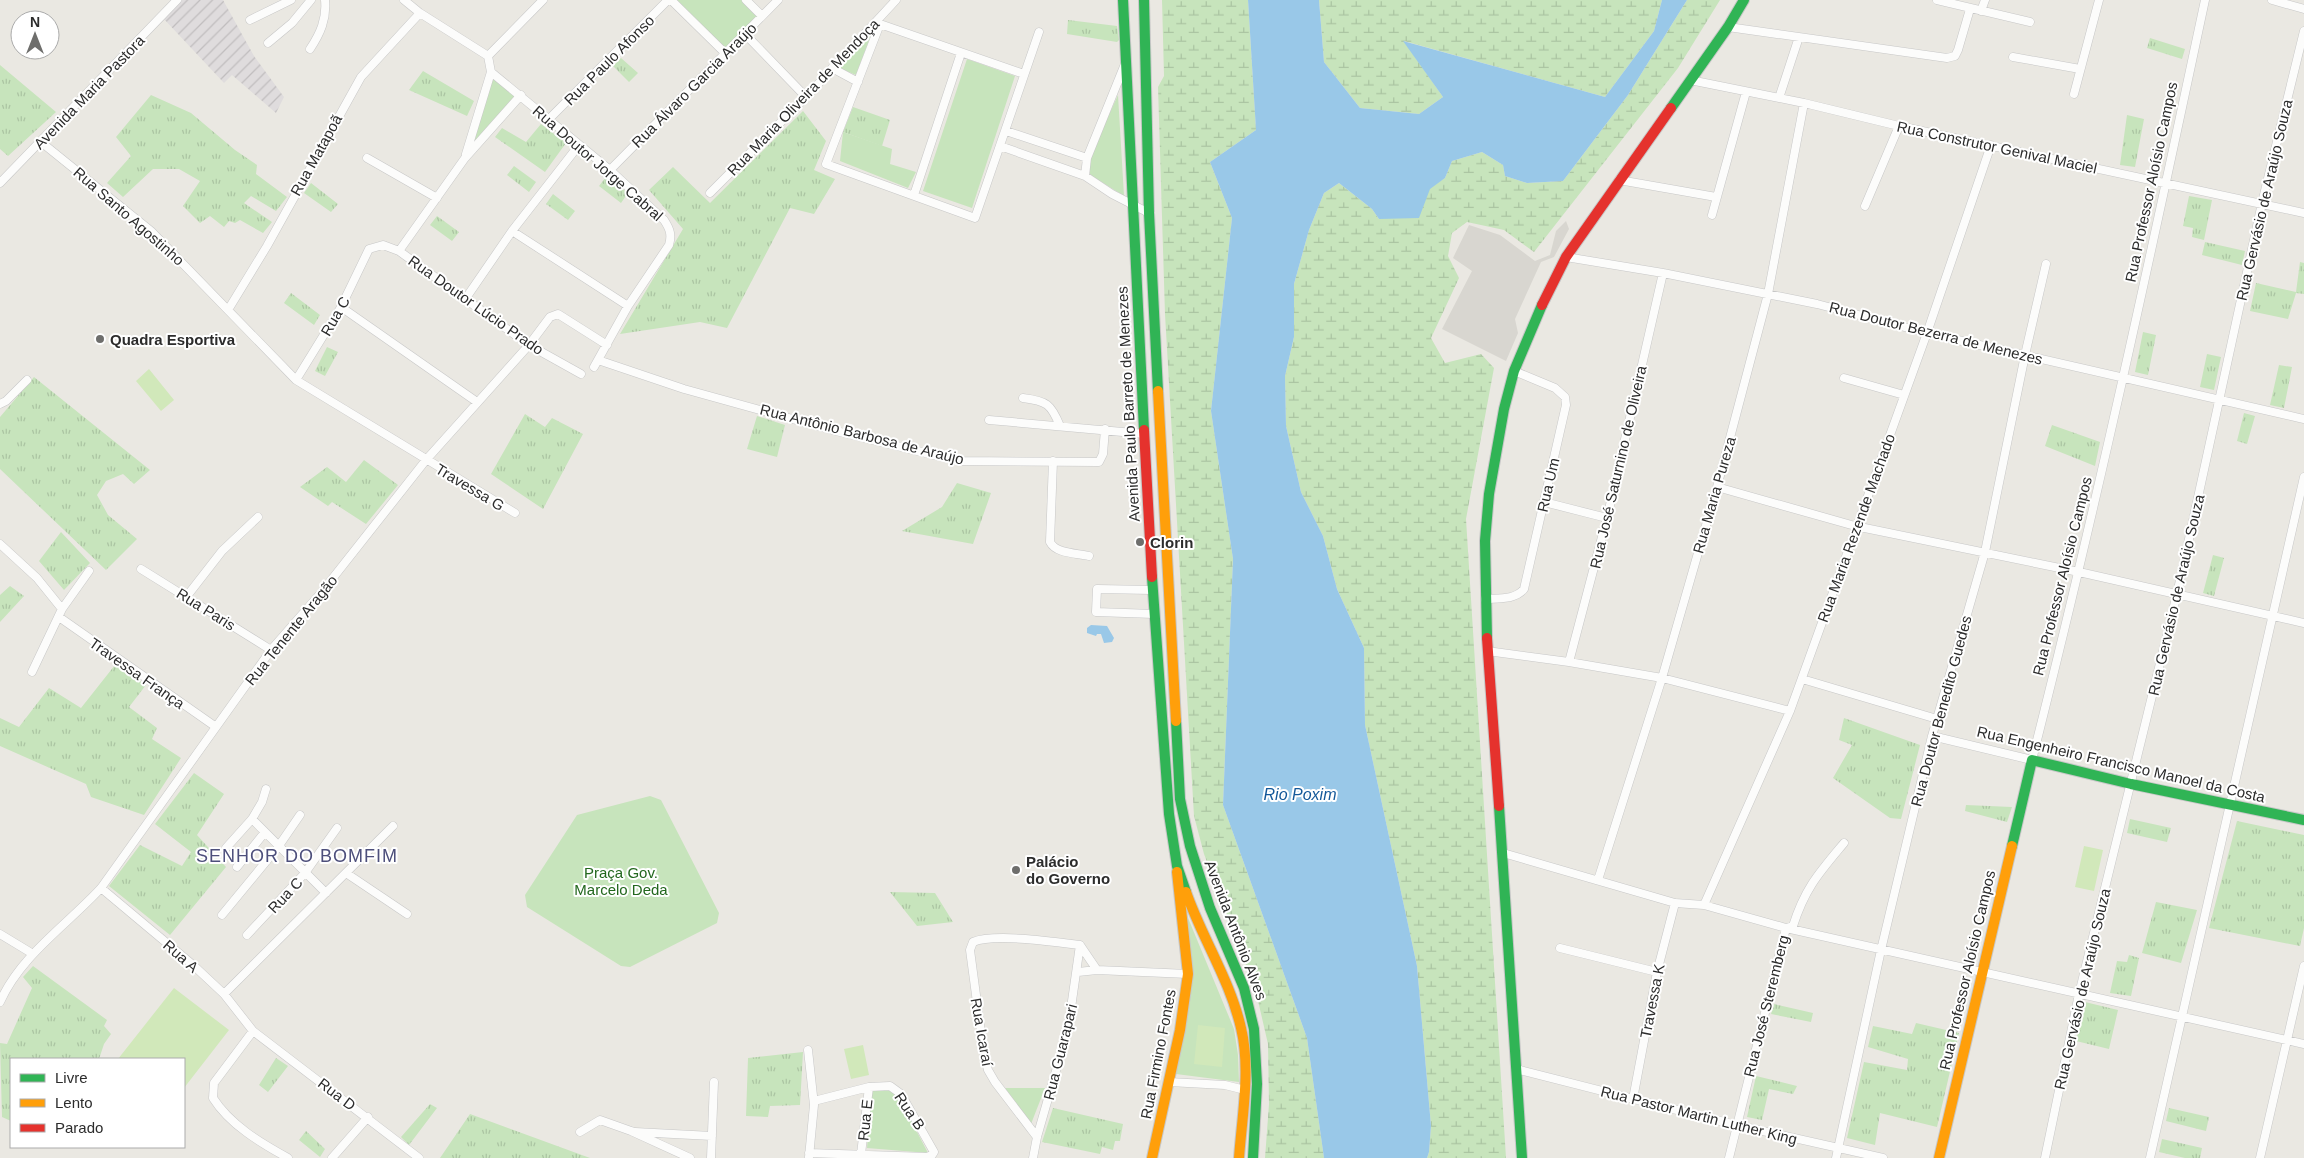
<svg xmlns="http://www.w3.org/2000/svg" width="2304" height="1158" font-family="Arial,sans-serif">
	<defs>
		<pattern id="industrial-furrows" width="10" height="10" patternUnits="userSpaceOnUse" patternTransform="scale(1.25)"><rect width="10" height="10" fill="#dfdcdd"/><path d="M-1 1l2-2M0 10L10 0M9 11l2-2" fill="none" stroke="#c0bdbe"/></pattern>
		<pattern id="grass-tufts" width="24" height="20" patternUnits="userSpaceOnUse" patternTransform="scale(1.25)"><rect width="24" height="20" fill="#c7e4bc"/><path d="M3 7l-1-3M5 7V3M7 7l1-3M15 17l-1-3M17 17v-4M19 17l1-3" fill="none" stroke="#abc4a2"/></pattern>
		<pattern id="wetland-marsh" width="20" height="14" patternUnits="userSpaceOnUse" patternTransform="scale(1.25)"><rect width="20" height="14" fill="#c7e4bc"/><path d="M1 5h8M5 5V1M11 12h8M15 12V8" fill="none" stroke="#abc4a2"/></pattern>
	</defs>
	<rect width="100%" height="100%" fill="#eae8e2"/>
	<path fill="url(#industrial-furrows)" d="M 182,0 L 223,0 L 254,56 L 284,97 L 276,113 L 232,75 L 224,83 L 163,18 Z"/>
	<path fill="url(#grass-tufts)" d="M 1068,20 L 1117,26 L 1119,40 L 1117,42 L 1067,34 Z
		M 2150,38 L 2185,49 L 2182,59 L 2147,48 Z
		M 621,58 L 638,73 L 629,82 L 613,66 Z
		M 0,65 L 56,112 L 8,156 L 0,149 Z
		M 423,71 L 474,101 L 467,116 L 409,90 Z
		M 151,95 L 191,113 L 235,150 L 257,165 L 256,174 L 287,197 L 276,211 L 251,196 L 244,203 L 272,222 L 263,233 L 240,220 L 235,223 L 229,221 L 224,227 L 210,216 L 200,223 L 183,206 L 200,181 L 179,169 L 153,169 L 123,197 L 107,183 L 131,156 L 116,137 Z
		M 853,107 L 890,120 L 882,146 L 843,132 Z
		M 803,111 L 826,141 L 814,170 L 835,179 L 814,214 L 790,208 L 727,328 L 700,322 L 620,334 L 683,229 L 649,190 L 673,167 L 710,203 Z
		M 2127,115 L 2144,119 L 2135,167 L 2120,165 Z
		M 541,124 L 566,143 L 545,172 L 495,137 L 502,128 L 526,142 Z
		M 514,166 L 536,182 L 529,192 L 507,175 Z
		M 606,177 L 628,193 L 621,203 L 599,186 Z
		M 311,183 L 338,204 L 331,212 L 304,193 Z
		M 553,194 L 575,211 L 568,220 L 546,204 Z
		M 2189,196 L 2212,200 L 2204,240 L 2192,237 L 2193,228 L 2183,226 Z
		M 437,216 L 459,232 L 452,241 L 430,225 Z
		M 2205,242 L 2245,251 L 2242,265 L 2202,255 Z
		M 2300,262 L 2304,263 L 2304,294 L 2296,293 L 2288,319 L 2250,311 L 2256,283 L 2296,292 Z
		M 291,293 L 320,315 L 314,325 L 284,303 Z
		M 2143,332 L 2156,335 L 2148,375 L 2135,372 Z
		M 327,347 L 338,352 L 325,376 L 315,371 Z
		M 2207,354 L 2221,357 L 2214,390 L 2200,387 Z
		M 2279,365 L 2292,367 L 2284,408 L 2270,405 Z
		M 34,377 L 150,470 L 134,484 L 123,474 L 106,481 L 97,495 L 108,515 L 137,539 L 106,570 L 0,469 L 0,417 Z
		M 2244,413 L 2255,416 L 2247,444 L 2237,441 Z
		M 525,414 L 545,427 L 552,418 L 583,434 L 543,509 L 491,474 Z
		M 757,416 L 785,425 L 777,457 L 747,449 Z
		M 2052,425 L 2100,442 L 2095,466 L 2045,446 Z
		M 364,460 L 398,485 L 366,524 L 332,502 L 328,506 L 300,487 L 327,467 L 346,482 Z
		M 957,483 L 991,493 L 973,544 L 902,531 L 942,507 Z
		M 61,532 L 90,563 L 64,590 L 39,561 Z
		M 2213,555 L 2224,558 L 2214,596 L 2203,593 Z
		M 10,586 L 24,596 L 0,622 L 0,595 Z
		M 115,665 L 146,685 L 129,707 L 157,728 L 152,739 L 181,758 L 144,815 L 91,797 L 86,784 L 0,746 L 0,718 L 19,727 L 49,688 L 81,708 Z
		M 1844,718 L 1920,745 L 1901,819 L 1890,818 L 1833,778 L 1852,745 L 1839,740 Z
		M 194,773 L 224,794 L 197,835 L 226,867 L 170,935 L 109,886 L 140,845 L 182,866 L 191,852 L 155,824 Z
		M 1966,805 L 2012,807 L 2007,822 L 1965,811 Z
		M 2130,819 L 2171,828 L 2167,842 L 2127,833 Z
		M 2237,821 L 2304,835 L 2304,928 L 2300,946 L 2209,928 Z
		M 890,892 L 935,893 L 953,922 L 917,926 Z
		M 2156,902 L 2197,910 L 2181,963 L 2142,953 Z
		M 2129,955 L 2139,958 L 2131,996 L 2110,993 L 2117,961 L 2127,962 Z
		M 33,966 L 107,1020 L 104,1026 L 111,1034 L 104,1044 L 99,1059 L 11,1059 L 11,1121 L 2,1117 L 0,1043 L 7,1044 L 32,988 L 23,977 Z
		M 2085,1002 L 2118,1010 L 2109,1049 L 2076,1041 Z
		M 1774,1004 L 1813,1013 L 1811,1022 L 1771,1014 Z
		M 1916,1023 L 1959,1033 L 1937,1127 L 1880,1113 L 1875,1145 L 1847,1138 L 1864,1062 L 1907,1070 L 1908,1059 L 1868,1047 L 1873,1026 L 1912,1034 Z
		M 803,1052 L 800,1105 L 770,1106 L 768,1117 L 746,1116 L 748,1058 Z
		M 276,1058 L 288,1066 L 268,1092 L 259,1085 Z
		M 1756,1076 L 1797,1086 L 1793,1094 L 1769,1089 L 1762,1120 L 1747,1117 Z
		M 430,1104 L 437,1108 L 409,1145 L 401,1137 Z
		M 1053,1108 L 1123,1124 L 1120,1141 L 1115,1141 L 1113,1150 L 1102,1147 L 1100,1154 L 1042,1142 Z
		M 2169,1108 L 2209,1117 L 2206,1131 L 2166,1121 Z
		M 470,1114 L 590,1158 L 440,1158 Z
		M 306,1131 L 325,1149 L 320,1157 L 299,1140 Z
		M 2162,1139 L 2202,1148 L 2200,1158 L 2185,1158 L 2159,1152 Z"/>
	<path fill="url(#wetland-marsh)" d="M 1162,0 L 1248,0 L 1256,130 L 1210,162 L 1232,218 L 1211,411 L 1233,559 L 1223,805 L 1307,1038 L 1324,1158 L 1265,1158 L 1269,1104 L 1268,1044 L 1256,992 L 1204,854 L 1194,816 L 1165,314 L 1158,87 L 1164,76 Z
		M 1319,0 L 1662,0 L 1654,31 L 1605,97 L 1404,41 L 1443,97 L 1419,114 L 1360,108 L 1324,62 Z
		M 1687,0 L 1720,0 L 1678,68 L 1534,252 L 1504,230 L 1467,222 L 1452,233 L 1448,256 L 1459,278 L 1431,338 L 1445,363 L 1481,354 L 1494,368 L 1466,519 L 1506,1158 L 1427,1158 L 1429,1152 L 1431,1126 L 1417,966 L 1365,725 L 1364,648 L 1337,589 L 1323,536 L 1301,492 L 1286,426 L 1285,376 L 1294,337 L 1294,284 L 1309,230 L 1324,193 L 1339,183 L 1372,209 L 1379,219 L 1445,178 L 1452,161 L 1482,152 L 1503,165 L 1505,176 L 1527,183 L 1563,181 L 1628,95 Z"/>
	<path fill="#c7e4bc" d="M 676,0 L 742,0 L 757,16 L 726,49 Z
		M 870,32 L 871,35 L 856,75 L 839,68 L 839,65 Z
		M 967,59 L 1015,76 L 972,208 L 923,191 Z
		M 491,67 L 519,92 L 465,155 Z
		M 1118,95 L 1124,196 L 1092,176 L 1088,172 L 1086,165 Z
		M 843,132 L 892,149 L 890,164 L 916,172 L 908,188 L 840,161 Z
		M 650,796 L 661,800 L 719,913 L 717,923 L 630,967 L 621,966 L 527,907 L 525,895 L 577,815 Z
		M 1181,901 L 1234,1029 L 1238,1055 L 1239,1082 L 1176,1074 L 1187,1014 L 1189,960 Z
		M 893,1086 L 928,1153 L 867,1148 L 872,1088 Z
		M 1005,1088 L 1045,1088 L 1031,1124 Z"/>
	<path fill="#d1e8ba" d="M 149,369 L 174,400 L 161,411 L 136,381 Z
		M 2084,846 L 2103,850 L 2094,891 L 2075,887 Z
		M 174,988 L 229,1030 L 184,1088 L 184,1059 L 118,1059 Z
		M 1198,1025 L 1225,1028 L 1222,1067 L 1194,1064 Z
		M 863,1045 L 869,1075 L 851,1079 L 844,1049 Z"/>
	<path fill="#d8d6d0" d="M 1566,221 L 1569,229 L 1554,257 L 1541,262 L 1515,319 L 1518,333 L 1506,361 L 1442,329 L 1472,271 L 1453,258 L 1469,225 L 1500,235 L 1535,261 L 1550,255 L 1556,231 Z"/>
	<path fill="#99c8e8" d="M 1248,0 L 1319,0 L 1324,62 L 1360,108 L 1419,114 L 1443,97 L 1403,41 L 1605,97 L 1654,31 L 1662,0 L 1687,0 L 1628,95 L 1563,181 L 1527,183 L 1505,176 L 1503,165 L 1482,152 L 1452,161 L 1445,178 L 1430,189 L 1419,218 L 1379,219 L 1372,209 L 1339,183 L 1324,193 L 1309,230 L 1294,284 L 1294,337 L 1285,376 L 1286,426 L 1301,492 L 1323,536 L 1337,589 L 1364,648 L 1365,725 L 1417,966 L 1431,1126 L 1429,1152 L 1427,1158 L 1324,1158 L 1307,1038 L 1223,805 L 1233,559 L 1211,411 L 1232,218 L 1210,162 L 1256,130 Z
		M 1091,625 L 1107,626 L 1114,638 L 1112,642 L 1104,643 L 1101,634 L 1097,634 L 1096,636 L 1087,633 L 1087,628 Z"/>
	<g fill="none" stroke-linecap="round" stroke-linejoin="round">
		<defs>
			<path id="street" d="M 404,0 L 420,13 L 488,56 L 491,72 L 610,170 L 664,220 C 670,229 672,235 669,245 L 628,306 L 594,367
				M 671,0 L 726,54
				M 746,0 L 762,16
				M 1937,0 L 2030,22
				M 2272,0 L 2304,9
				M 1981,11 L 1985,0
				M 250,20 L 291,0
				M 877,23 L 1024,74
				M 880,24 L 826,164 L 975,218 L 1039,32
				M 1728,27 L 1947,58 L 1955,56 L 1958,50 L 1970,9
				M 745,34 L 806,97
				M 268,43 L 292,23 L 311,0
				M 310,49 C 320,34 327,19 325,0
				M 488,56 L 543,0
				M 2013,57 L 2080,69
				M 832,68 L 858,82
				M 1690,80 L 1804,103 L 1899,126 L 2304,213
				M 2074,94 L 2099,0
				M 1779,98 L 1799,37
				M 549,119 L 668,0
				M 1006,131 L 1087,158
				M 41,142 L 151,231 L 296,380 L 515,513
				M 1000,146 L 1085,176 L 1112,194 L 1149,213
				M 466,154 L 491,72
				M 367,158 L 437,198
				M 610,170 L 778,0
				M 1085,176 L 1087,158 L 1125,64
				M 1619,180 L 1716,197
				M 0,183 L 177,0
				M 710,193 L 806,97 L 896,0
				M 914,195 L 961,53
				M 1865,206 L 1899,126
				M 1712,215 L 1746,92
				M 512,231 L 628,306
				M 399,251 L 465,158 L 521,95
				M 1566,257 L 1663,273 L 1817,304 L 1927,333 L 2304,419
				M 466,298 L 512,231 L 579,145
				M 341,307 L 477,402
				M 228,310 L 267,246 L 361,77 L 420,13
				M 598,360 L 684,389 L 836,431 L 958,461 L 1099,462 L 1103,454 L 1105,429
				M 1844,378 L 1904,395
				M 296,380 L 341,307 L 369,249 L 383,245 L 399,251 L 529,345 L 581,374
				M 1023,398 C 1047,401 1051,404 1060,426
				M 0,404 L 6,401 L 27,380
				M 989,420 L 1145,434
				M 1053,461 L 1050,542 C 1056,554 1077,553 1089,556
				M 1717,487 L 1855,526 L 2079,572 L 2304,623
				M 1544,502 L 1607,518
				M 0,544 L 37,578 L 62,609
				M 141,569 L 271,650
				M 1152,590 L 1097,589 L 1096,612 L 1154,614
				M 187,596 L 222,551 L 258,517
				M 1485,599 C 1499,598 1515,600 1524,589 L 1566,405 L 1565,397 L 1555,388 L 1514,371
				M 59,617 L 216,727
				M 1487,651 L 1569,662 L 1662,678 L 1790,711
				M 1569,662 L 1607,518 L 1663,273
				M 32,672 L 62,609 L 89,571
				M 1802,679 L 1937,719
				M 1932,736 L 2032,760 C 2096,508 2151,254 2205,0
				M 266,789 L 262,802 L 252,819 L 326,893
				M 226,848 L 252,819
				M 1503,853 L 1675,903 L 1704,905 L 1786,928 L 2304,1044
				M 237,867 L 265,832
				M 346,873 L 407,914
				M 1598,880 L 1662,678 L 1717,487 L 1768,294 L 1804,103
				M 101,888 L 193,965 L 224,994 L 253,1031 L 419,1158
				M 1704,905 L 1790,711 L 1927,333 L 1991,145
				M 222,915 L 278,847 L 300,815
				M 0,934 L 33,954
				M 247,935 L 305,873 L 337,828
				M 1560,948 L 1657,972
				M 1078,972 L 1097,970
				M 224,994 L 393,826
				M 0,1002 C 21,955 67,925 101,888 L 271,650 L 321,593 L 426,460 L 529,345 L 550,317 L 558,314 L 607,345
				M 253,1031 L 214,1083 L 213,1098 C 230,1125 261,1143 288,1158
				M 808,1050 L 814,1105 L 809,1157
				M 1516,1069 L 1736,1125 L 1883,1158
				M 1169,1082 L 1225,1085 L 1245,1090
				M 1633,1099 L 1657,972 L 1675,903
				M 580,1132 L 600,1120 L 631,1131 L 690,1158
				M 635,1132 L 712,1136
				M 1037,1137 L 995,1082 L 988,1070 L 984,1055 L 970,950 L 973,942 C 994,933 1056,942 1080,945 L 1097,970 L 1188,974
				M 809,1153 L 927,1157 L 932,1155 L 934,1152 L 901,1094 L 890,1086 L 869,1087 L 814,1101
				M 861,1154 L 869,1087
				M 332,1158 L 368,1117
				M 711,1158 L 714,1082
				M 1033,1158 L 1037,1137 L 1068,1029 L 1080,945
				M 1729,1158 L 1786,928 L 1793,926 C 1805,888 1819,873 1844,843
				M 1836,1158 L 1881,950 L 1932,736 L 1985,552 L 2025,355 L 2046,264
				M 2045,1158 L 2079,994 L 2177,594 L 2262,203 L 2304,31
				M 2150,1158 L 2304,477
				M 2260,1158 L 2304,966"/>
			<path id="fast" d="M 1123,0 L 1144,430
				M 1144,0 L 1149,213 L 1158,391
				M 1671,108 L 1728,27 L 1744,0
				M 1152,577 L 1169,814 L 1177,866 L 1186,892
				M 1487,638 L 1485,541 L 1489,494 L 1504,409 L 1514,371 L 1542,305
				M 1176,721 L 1180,799 L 1190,846 L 1210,908 L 1244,988 L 1254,1029 L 1257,1084 L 1253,1158
				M 1499,806 L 1522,1158
				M 2012,846 L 2032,760 L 2131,784 L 2304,820"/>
			<path id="slow" d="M 1158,391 L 1176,721
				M 1186,892 C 1202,938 1230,980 1241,1028 C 1251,1069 1242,1116 1239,1158
				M 1152,1158 L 1180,1030 L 1188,974 L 1177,872
				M 1939,1158 L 2012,846"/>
			<path id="jam" d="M 1542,305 L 1566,257 L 1671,108
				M 1144,430 L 1152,577
				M 1487,638 L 1499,806"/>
		</defs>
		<use href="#street" stroke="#c7c7c7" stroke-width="9"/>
		<use href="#fast" stroke="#c7c7c7" stroke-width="12"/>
		<use href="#slow" stroke="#c7c7c7" stroke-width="12"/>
		<use href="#jam" stroke="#c7c7c7" stroke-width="12"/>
		<use href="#street" stroke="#fcfcfb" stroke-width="8"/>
		<use href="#fast" stroke="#30b455" stroke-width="10"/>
		<use href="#slow" stroke="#ff9f0a" stroke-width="10"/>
		<use href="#jam" stroke="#e5322d" stroke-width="10"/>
	</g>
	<g fill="#6e6e6c" stroke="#fff" stroke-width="2">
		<circle cx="100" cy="339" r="5"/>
		<circle cx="1140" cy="542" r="5"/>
		<circle cx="1016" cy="870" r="5"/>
	</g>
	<g text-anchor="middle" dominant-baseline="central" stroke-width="4" stroke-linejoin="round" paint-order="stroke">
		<g font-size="15" fill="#2c2c2c" stroke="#fff">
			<text transform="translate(609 60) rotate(-45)">Rua Paulo Afonso</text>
			<text transform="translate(694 85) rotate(-45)">Rua Álvaro Garcia Araújo</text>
			<text transform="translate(89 92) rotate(-46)">Avenida Maria Pastora</text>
			<text transform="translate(803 97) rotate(-46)">Rua Maria Oliveira de Mendoça</text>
			<text transform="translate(1997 147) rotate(12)">Rua Construtor Genival Maciel</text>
			<text transform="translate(316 155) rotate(-61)">Rua Matapoã</text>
			<text transform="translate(598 163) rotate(41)">Rua Doutor Jorge Cabral</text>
			<text transform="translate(2151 182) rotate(-78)">Rua Professor Aloísio Campos</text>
			<text transform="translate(2264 200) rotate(-77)">Rua Gervásio de Araújo Souza</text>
			<text transform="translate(129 216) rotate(41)">Rua Santo Agostinho</text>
			<text transform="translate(476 305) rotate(35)">Rua Doutor Lúcio Prado</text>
			<text transform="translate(335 316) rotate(-60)">Rua C</text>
			<text transform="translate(1936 333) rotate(14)">Rua Doutor Bezerra de Menezes</text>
			<text transform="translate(1128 404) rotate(-93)">Avenida Paulo Barreto de Menezes</text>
			<text transform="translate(862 434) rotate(14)">Rua Antônio Barbosa de Araújo</text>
			<text transform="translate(1618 467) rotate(-77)">Rua José Saturnino de Oliveira</text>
			<text transform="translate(1548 485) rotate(-77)">Rua Um</text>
			<text transform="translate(470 487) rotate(31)">Travessa G</text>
			<text transform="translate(1714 495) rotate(-74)">Rua Maria Pureza</text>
			<text transform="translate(1856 528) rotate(-70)">Rua Maria Rezende Machado</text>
			<text transform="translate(2062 576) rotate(-76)">Rua Professor Aloísio Campos</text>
			<text transform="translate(2176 595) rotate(-77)">Rua Gervásio de Araújo Souza</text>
			<text transform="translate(206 609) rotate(32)">Rua Paris</text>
			<text transform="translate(291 630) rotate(-51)">Rua Tenente Aragão</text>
			<text transform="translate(137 673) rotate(35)">Travessa França</text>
			<text transform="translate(1941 711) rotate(-75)">Rua Doutor Benedito Guedes</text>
			<text transform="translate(2121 764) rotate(13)">Rua Engenheiro Francisco Manoel da Costa</text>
			<text transform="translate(285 895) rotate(-47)">Rua C</text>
			<text transform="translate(1236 930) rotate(69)">Avenida Antônio Alves</text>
			<text transform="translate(181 956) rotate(41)">Rua A</text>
			<text transform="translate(1967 970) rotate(-77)">Rua Professor Aloísio Campos</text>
			<text transform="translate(2082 989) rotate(-77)">Rua Gervásio de Araújo Souza</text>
			<text transform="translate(1652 1001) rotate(-79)">Travessa K</text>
			<text transform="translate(1766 1006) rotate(-76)">Rua José Steremberg</text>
			<text transform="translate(982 1032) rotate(80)">Rua Icaraí</text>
			<text transform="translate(1060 1052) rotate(-76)">Rua Guarapari</text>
			<text transform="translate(1158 1054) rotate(-79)">Rua Firmino Fontes</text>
			<text transform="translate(337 1094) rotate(37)">Rua D</text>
			<text transform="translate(910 1111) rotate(56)">Rua B</text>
			<text transform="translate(1699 1115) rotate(14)">Rua Pastor Martin Luther King</text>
			<text transform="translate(865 1120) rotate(-84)">Rua E</text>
		</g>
		<g font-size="15" font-weight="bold" fill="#2c2c2c" stroke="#fff" text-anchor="start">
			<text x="110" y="339">Quadra Esportiva</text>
			<text x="1150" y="542">Clorin</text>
			<text x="1026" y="861">Palácio<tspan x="1026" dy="17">do Governo</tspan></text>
		</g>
		<g font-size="15" fill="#22671d" stroke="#fff">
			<text x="621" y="872">Praça Gov.<tspan x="621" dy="17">Marcelo Deda</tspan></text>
		</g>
		<g font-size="16" font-style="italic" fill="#135899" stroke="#fff">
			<text x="1300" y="794">Rio Poxim</text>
		</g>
		<g font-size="18" letter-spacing="1" fill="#4d4f7b" stroke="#fff">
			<text x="297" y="856">SENHOR DO BOMFIM</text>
		</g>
	</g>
	<rect x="10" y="1058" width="175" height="90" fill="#ffffff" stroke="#ababab"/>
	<rect x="20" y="1074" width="25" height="8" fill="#30b455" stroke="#ababab"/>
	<text x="55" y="1083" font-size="15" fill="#2c2c2c">Livre</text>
	<rect x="20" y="1099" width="25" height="8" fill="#ff9f0a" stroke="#ababab"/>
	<text x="55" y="1108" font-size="15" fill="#2c2c2c">Lento</text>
	<rect x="20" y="1124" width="25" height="8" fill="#e5322d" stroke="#ababab"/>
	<text x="55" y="1133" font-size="15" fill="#2c2c2c">Parado</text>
	<g transform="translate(35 35)"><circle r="24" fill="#ffffff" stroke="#ababab"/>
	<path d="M0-4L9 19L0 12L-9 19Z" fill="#6e6e6c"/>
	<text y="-8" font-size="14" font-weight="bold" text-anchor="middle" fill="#2c2c2c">N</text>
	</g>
</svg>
